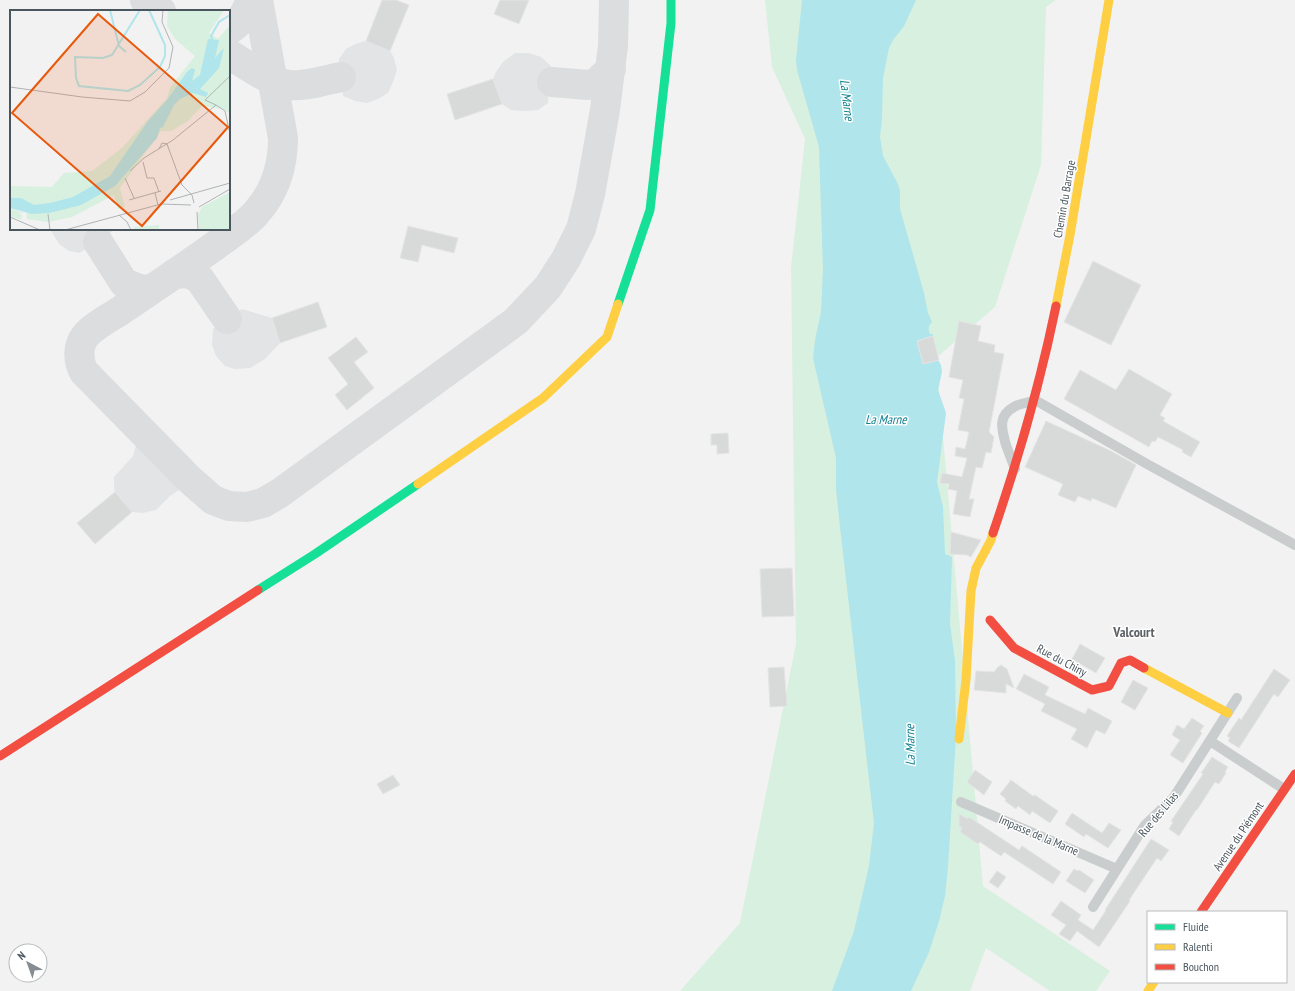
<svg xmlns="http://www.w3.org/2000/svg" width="1295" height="991" font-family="'PT Sans Narrow',sans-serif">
	<rect width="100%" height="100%" fill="#f2f2f2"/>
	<path fill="#e2e4e5" d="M 366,41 L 390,51 L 394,58 L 397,70 L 393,82 L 388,93 L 378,99 L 367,103 L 355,101 L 343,96 L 339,59 L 346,49 L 355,44 Z
		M 515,53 L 529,53 L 541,57 L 551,66 L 548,103 L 538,110 L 524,111 L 511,110 L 502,104 L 493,79 L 496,72 L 503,62 Z
		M 50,229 L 113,229 L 113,231 L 98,242 L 79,253 L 69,251 L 59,244 Z
		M 242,309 L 272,318 L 280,343 L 265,359 L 250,368 L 235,369 L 225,366 L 216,356 L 212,345 L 213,329 Z
		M 138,439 L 189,490 L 179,490 L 170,496 L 156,510 L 143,513 L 132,512 L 115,492 L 114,486 L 114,477 L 133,456 Z"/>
	<path fill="#d8f0df" d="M 765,0 L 1056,0 L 1046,7 L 1041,165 L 995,307 L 936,358 L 983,886 L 1110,971 L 1096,991 L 1050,991 L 986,948 L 970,991 L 680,991 L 740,923 L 796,644 L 791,268 L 805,139 L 772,67 Z"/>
	<path fill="#afe5eb" d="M 802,0 L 916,0 L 904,26 L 893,40 L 889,48 L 883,78 L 882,118 L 880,137 L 883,156 L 898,184 L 900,191 L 900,209 L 924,293 L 928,313 L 932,322 C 928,326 928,329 930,334 L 933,334 L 933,336 L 917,341 L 923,364 L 938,360 L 941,365 L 942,372 L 938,390 L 946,413 L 937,482 L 943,507 L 945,554 L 952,557 L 950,624 L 955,661 L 956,736 L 948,867 L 945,896 L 939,921 L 929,952 L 911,991 L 832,991 L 854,931 L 869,866 L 874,823 L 840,527 L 836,489 L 836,458 L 813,358 L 815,340 L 821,312 L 823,269 L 819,147 L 797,70 L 796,60 Z"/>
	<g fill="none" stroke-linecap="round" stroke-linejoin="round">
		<path stroke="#dcddde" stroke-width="30" d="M 145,0 L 161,11
			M 258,0 L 283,138 C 283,166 275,192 256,213 C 245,226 229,235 216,245 C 184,268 152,289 120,311 C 109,318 95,325 86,335 C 77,346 78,361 84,372 L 188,478 L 213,500 L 229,506 L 247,507 L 263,503 L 280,493 L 516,321 L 548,287 L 566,259 L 581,229 L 590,194 L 605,110 L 613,46 L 614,0
			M 229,30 C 241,23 246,12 251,0
			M 229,54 C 245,64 271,83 289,85 C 303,87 326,80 341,77
			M 552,82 L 588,85 L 596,83 L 611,69
			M 98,242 L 124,283 L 142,290 L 151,289
			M 174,274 L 188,273 L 199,278 L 227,319"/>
	</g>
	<path fill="#d8dada" stroke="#e4e4e5" d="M 382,0 L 396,0 L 409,5 L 390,51 L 366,41 Z
		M 500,0 L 529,0 L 519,24 L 494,14 Z
		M 493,79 L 502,104 L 455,120 L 447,94 Z
		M 408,226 L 458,238 L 454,253 L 422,245 L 418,262 L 400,258 Z
		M 1093,261 L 1141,285 L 1111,345 L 1064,322 Z
		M 318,302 L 327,327 L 280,343 L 272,318 Z
		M 959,321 L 981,326 L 978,341 L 995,345 L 994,352 L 1004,354 L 989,432 L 994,437 L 991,453 L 986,452 L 982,468 L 976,467 L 969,499 L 974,499 L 970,517 L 953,514 L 957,491 L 948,489 L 949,484 L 940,483 L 942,473 L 962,477 L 967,458 L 955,456 L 956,447 L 965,449 L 969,432 L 958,430 L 964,399 L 959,398 L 963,380 L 949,377 Z
		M 933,336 L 939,360 L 923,364 L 917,341 Z
		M 356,337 L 368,352 L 354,362 L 374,388 L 347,410 L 335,395 L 348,384 L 328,358 Z
		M 1129,369 L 1172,394 L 1160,415 L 1165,418 L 1163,421 L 1200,442 L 1191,457 L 1182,452 L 1183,450 L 1158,437 L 1155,442 L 1152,441 L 1149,447 L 1064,399 L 1080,370 L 1116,390 Z
		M 1046,421 L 1111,451 L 1136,465 L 1116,508 L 1092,498 L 1091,501 L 1078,496 L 1075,502 L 1058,495 L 1063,484 L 1025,467 Z
		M 728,433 L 729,453 L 717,454 L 717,445 L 711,445 L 711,434 Z
		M 115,492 L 132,512 L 95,544 L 77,523 Z
		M 951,532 L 981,540 L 971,557 L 967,555 L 950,554 Z
		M 792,568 L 794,616 L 762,617 L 760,569 Z
		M 1080,644 L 1105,658 L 1096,673 L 1072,659 Z
		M 1001,665 L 1007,669 L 1014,688 L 1006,684 L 1006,693 L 974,690 L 976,671 L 994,672 L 998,667 Z
		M 784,667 L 787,706 L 770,707 L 768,668 Z
		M 1274,669 L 1290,680 L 1278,697 L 1274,694 L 1239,748 L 1228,741 L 1230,738 L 1227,736 L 1239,718 L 1241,720 Z
		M 1024,674 L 1049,687 L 1045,695 L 1085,714 L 1088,708 L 1112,721 L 1105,734 L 1096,730 L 1087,748 L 1071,739 L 1077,729 L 1041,711 L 1045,704 L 1016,689 Z
		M 1133,680 L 1148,688 L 1135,710 L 1121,702 Z
		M 1192,718 L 1204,726 L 1200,731 L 1202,733 L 1183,763 L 1170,755 L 1180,740 L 1172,735 L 1177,725 L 1184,729 Z
		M 1212,757 L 1228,767 L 1225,772 L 1226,773 L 1219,784 L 1215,782 L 1197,810 L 1196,810 L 1179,836 L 1169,829 L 1173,822 L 1171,821 L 1203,774 L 1201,773 Z
		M 975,770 L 992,782 L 984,795 L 967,782 Z
		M 393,775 L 400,785 L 383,794 L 377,784 Z
		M 1011,780 L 1033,796 L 1035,795 L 1058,811 L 1050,823 L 1032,811 L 1030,815 L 1018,806 L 1016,809 L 1005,801 L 1006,799 L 1000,794 Z
		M 1072,813 L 1102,833 L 1109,823 L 1121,830 L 1108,848 L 1086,834 L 1084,837 L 1065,824 Z
		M 959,814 L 968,819 L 969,817 L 1019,850 L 1022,846 L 1061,872 L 1053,884 L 1004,852 L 1001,856 L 980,842 L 978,844 L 960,832 L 962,828 L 959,826 Z
		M 1151,839 L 1169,850 L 1161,861 L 1157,858 L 1129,900 L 1130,901 L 1099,947 L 1077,931 L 1070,941 L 1059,934 L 1066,925 L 1051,915 L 1061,901 L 1081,915 L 1078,920 L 1093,930 L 1103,915 L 1106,910 L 1105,910 Z
		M 1074,869 L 1078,871 L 1079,870 L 1094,880 L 1085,893 L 1066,881 Z
		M 997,871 L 1006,877 L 998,888 L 989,882 Z"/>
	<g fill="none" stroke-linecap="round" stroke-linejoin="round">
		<path stroke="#cacdce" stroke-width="10" d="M 1015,469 C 1012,461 1009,453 1006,445 C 1002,430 997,416 1014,407 C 1021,403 1028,403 1035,400 L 1147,464 L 1295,545
			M 1210,741 L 1284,789
			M 961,802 L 1117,869
			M 1093,907 L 1145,825 L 1174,797 L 1237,698"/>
		<path stroke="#16e098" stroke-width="9" d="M 618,304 L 650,210 L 671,23 L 671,0
			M 258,590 L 315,554 L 418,484"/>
		<path stroke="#ffcf43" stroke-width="9" d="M 1056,306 L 1070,235 L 1109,0
			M 418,484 L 543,398 L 607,337 L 618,304
			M 1144,668 L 1228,713
			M 959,739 L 966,680 L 971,591 L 976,568 L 991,540 L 993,533
			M 1148,991 L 1154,982"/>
		<path stroke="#f24e42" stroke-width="9" d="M 993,533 C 1019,457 1040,384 1056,306
			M 990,620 L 1014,648 L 1092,690 L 1109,686 L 1121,663 L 1130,660 L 1144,668
			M 0,756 L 258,590
			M 1201,912 L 1295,774"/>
	</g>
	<g text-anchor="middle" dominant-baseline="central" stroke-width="3" stroke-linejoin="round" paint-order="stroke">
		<g font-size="12" fill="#4a565e" stroke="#fff">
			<text transform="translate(1064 199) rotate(-80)">Chemin du Barrage</text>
			<text transform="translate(1062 660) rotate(28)">Rue du Chiny</text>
			<text transform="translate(1158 814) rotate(-50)">Rue des Lilas</text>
			<text transform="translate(1039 835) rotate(23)">Impasse de la Marne</text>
			<text transform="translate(1238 836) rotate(-56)">Avenue du Piémont</text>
		</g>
		<g font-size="13" font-style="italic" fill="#148290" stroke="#fff">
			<text transform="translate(847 100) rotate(83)">La Marne</text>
			<text x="886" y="419">La Marne</text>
			<text transform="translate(910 745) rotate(-91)">La Marne</text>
		</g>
		<g font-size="14" font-weight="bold" fill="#5e6266" stroke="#fff">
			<text x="1134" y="632">Valcourt</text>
		</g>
	</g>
	<g transform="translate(10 10)">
		<rect width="220" height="220" fill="#f2f2f2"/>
		<path d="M 158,0 L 214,0 L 199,23 L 208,29 L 220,15 L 220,103 L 212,99 L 192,96 L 178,111 L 161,121 L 151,121 L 110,178 L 115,197 L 108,199 L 104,185 L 62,207 L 38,212 L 17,209 L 16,199 L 0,193 L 0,176 L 42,177 L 54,163 L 82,161 L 112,138 L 157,88 L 160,78 L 185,46 L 165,29 L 157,16 ZM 220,182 L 220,220 L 189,219 L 188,205 L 192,197 ZM 2,199 L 14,203 L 8,203 L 12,205 L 11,210 L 0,206 ZM 149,215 L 149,220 L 125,220 L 124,217 Z" fill="#d8f0df"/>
		<path d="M 198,29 L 209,30 L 205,48 L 214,38 L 209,58 L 190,79 L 198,83 L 196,87 L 183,83 L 170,89 L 164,95 L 153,117 L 150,118 L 147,128 L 105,176 L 71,195 L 39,203 L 22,204 L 0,198 L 0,188 L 11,188 L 24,195 L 40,193 L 63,187 L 100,166 L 138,111 L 157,90 L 177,62 L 182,58 L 185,60 L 182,71 L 190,65 Z" fill="#afe5eb"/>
		<path fill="none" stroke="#afe5eb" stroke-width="2" d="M 100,0 L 109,36 L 116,42M 130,0 L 102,45 L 93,48 L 65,47 L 66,68 L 69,76 L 118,81 L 130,75 L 150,57 L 155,46 L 155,35 L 139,0M 203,32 L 201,26 L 209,12 L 220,5"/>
		<path fill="none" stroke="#afb4b7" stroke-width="1" d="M 0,77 L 72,87 L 120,91 L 135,82 L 159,58 L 163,37 L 152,12 L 153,0M 206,95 L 215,101 L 220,124M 149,139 L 152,133 L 157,134 L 172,175 L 182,185 L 184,193M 133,152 L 137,168 L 144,168 L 149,182M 120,161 L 134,148 L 163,130 L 206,95 L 195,90 L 220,66M 115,168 L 124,188M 145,183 L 148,195M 119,190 L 151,181M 160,190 L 220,173M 189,197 L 220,179M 187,202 L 188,220M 38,204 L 40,220M 109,205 L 117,212 L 121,220M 0,207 L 30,220M 55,220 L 151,194 L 181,195"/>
		<path fill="#e8590c" fill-opacity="0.15" stroke="#e8590c" stroke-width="2" d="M 88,4 L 218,117 L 132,216 L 2,103 Z"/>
		<rect width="220" height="220" fill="none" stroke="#4a565e" stroke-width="2"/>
	</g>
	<rect x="1147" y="911" width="140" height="72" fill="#ffffff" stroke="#b7bbbf"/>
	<rect x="1155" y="924" width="20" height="6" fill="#16e098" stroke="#b7bbbf"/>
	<text x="1183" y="931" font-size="12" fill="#4a565e">Fluide</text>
	<rect x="1155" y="944" width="20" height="6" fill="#ffcf43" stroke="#b7bbbf"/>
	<text x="1183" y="951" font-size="12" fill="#4a565e">Ralenti</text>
	<rect x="1155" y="964" width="20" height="6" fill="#f24e42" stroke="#b7bbbf"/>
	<text x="1183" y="971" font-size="12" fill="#4a565e">Bouchon</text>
	<g transform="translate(28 963) rotate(319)"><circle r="19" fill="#ffffff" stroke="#b7bbbf"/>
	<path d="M0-3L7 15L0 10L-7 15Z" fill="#858d92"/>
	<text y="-6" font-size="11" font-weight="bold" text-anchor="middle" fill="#4a565e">N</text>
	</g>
</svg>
